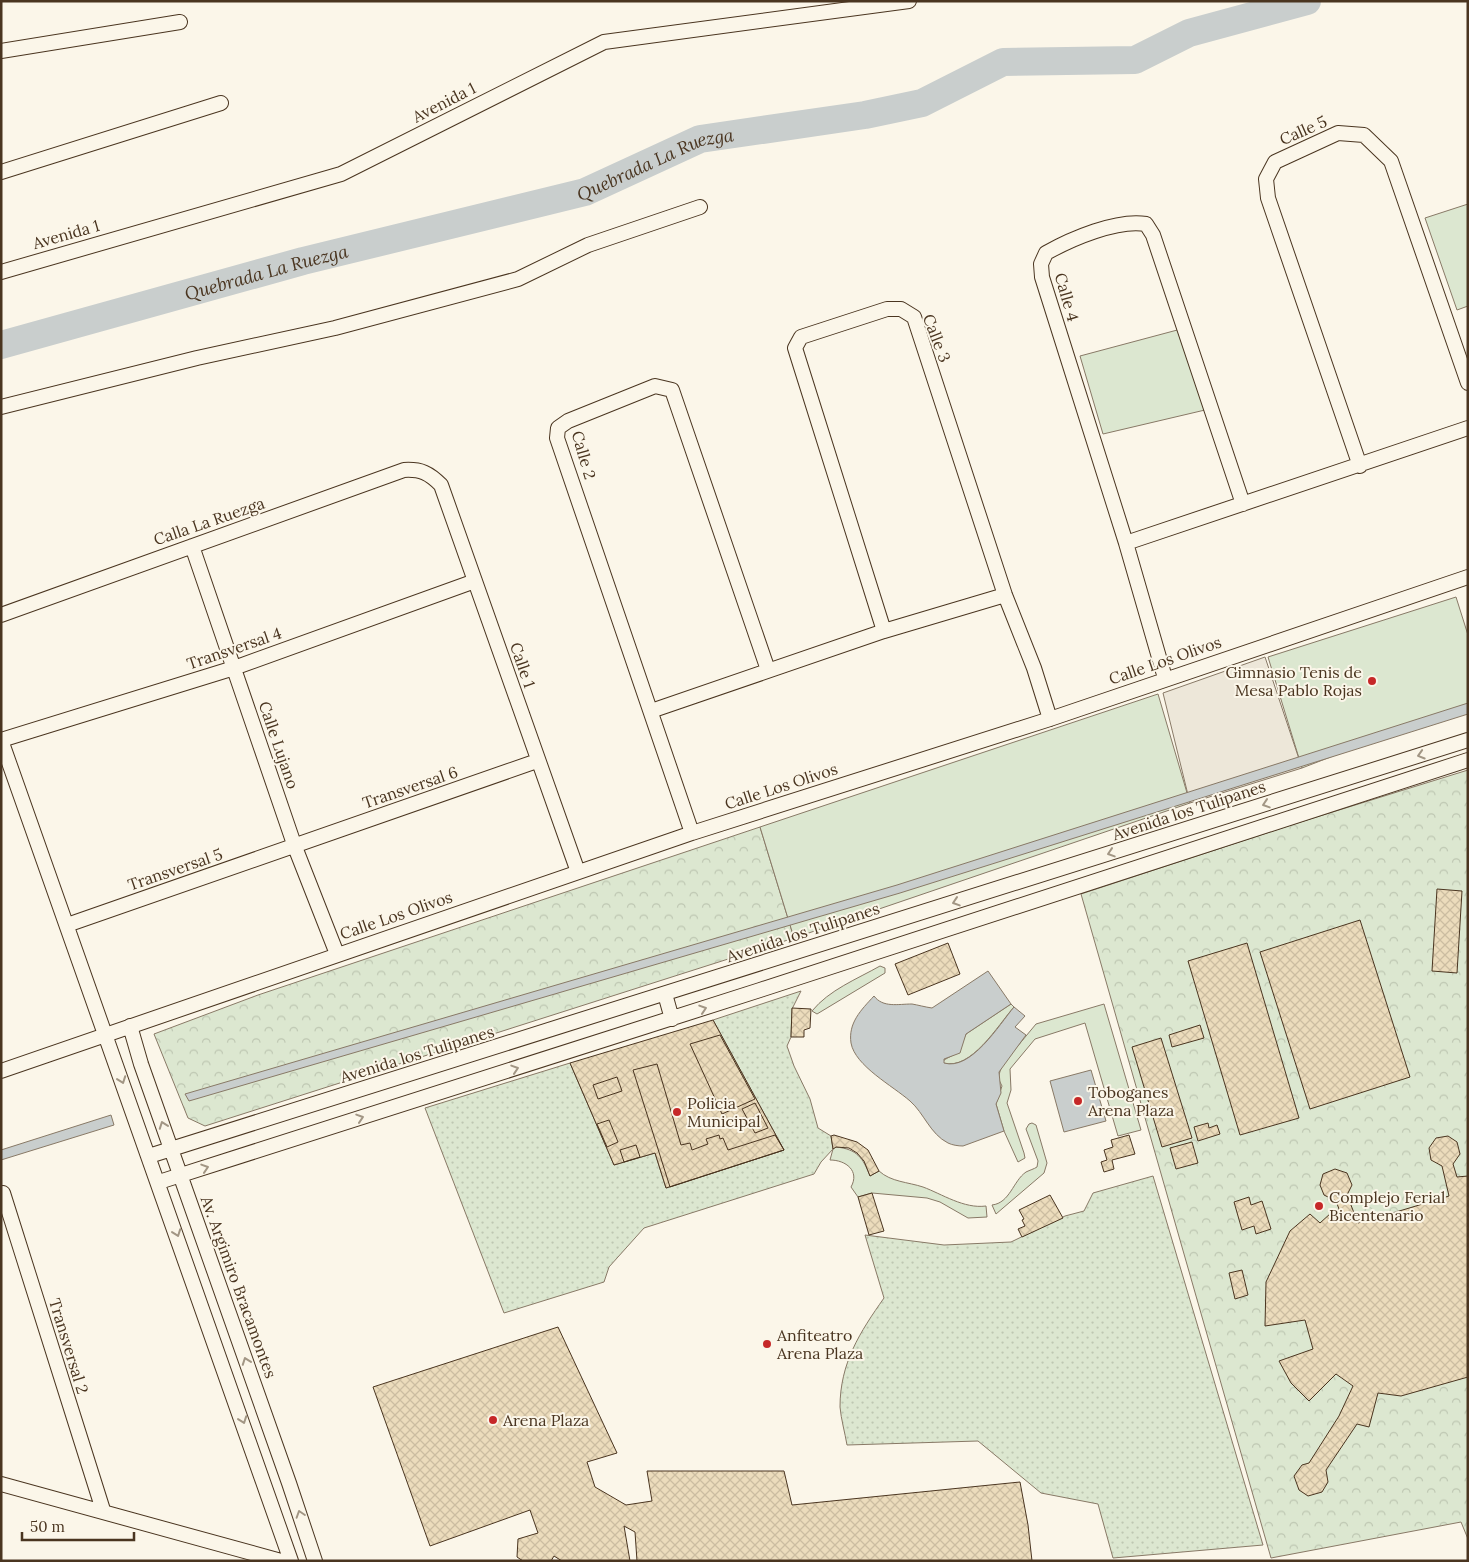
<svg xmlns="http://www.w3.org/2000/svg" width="1469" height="1562" font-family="Lora,serif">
	<defs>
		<pattern id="grass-dots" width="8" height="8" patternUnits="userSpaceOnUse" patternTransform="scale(1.25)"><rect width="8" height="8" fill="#dce7d0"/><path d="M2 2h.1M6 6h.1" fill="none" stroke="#bec7b2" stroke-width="1.8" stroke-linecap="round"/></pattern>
		<pattern id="park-crowns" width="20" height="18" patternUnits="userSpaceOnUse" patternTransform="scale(1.25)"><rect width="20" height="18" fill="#dce7d0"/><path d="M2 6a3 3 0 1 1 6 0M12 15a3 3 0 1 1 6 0" fill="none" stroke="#bec7b2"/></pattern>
		<pattern id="building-cross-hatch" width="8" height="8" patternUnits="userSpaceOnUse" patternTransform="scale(1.25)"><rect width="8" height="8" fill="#ecdcbc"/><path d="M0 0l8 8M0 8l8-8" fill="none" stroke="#ccbda1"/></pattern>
	</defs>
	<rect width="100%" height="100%" fill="#fbf6e9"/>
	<path fill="url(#grass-dots)" stroke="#887966" d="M 801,991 L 792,1009 L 791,1037 L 787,1046 L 794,1066 L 810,1099 L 818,1128 L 831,1136 L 833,1149 L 821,1162 L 814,1174 L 644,1228 L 609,1267 L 604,1282 L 504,1313 L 425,1108 L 570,1063 L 614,1165 L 655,1153 L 666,1188 L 784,1150 L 713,1020 Z
		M 1153,1176 L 1263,1545 L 1113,1558 L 1098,1504 L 1041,1493 L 978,1441 L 847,1445 C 845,1433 841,1419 840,1407 C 840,1363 860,1332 884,1298 L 865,1235 L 944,1245 L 1011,1242 L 1065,1216 L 1084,1211 L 1093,1193 Z"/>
	<path fill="url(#park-crowns)" stroke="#887966" d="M 1468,770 L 1468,1539 L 1461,1522 L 1271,1558 L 1081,894 L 1294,824 Z
		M 760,827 L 794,938 L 205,1126 L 188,1118 L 154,1034 L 258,995 Z"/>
	<path fill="#dce7d0" stroke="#887966" d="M 1468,204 L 1468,306 L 1457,310 L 1425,218 Z
		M 1181,329 L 1205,410 L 1103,434 L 1080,356 Z
		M 1456,597 L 1468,635 L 1468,704 L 1302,768 L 1268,657 Z
		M 1158,694 L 1190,803 L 794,938 L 760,827 Z
		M 880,966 L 885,968 L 885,973 L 817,1014 L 812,1011 C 829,990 857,979 880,966 Z
		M 1011,1004 L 1014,1007 C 998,1025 971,1071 943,1063 L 944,1060 C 966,1048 956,1054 966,1034 Z
		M 1104,1004 L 1141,1130 L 1118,1136 L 1085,1023 L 1035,1039 L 1010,1069 L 1011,1090 L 1007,1103 L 1024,1153 L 1025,1158 L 1018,1162 L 1004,1131 L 996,1104 L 1002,1086 L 998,1078 L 1002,1065 L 1036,1024 Z
		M 1032,1123 L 1036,1125 L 1047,1163 L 1044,1173 L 996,1214 L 992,1205 C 1010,1203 1013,1181 1026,1172 C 1030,1170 1034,1169 1037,1167 L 1038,1161 L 1026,1129 L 1029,1124 Z
		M 836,1147 C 857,1149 863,1158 870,1176 L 879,1171 C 891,1182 908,1182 923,1187 C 942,1194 964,1209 986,1206 L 987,1217 L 968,1218 L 940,1202 L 927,1198 L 872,1193 L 858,1197 L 851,1187 C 860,1171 846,1160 830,1160 L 833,1149 Z"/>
	<path fill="#ede7d9" stroke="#887966" d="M 1265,657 L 1302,768 L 1190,803 L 1163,693 Z"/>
	<path fill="#c9cecd" stroke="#887966" d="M 1468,703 L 1468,714 L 900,893 L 189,1101 L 185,1094 L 897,885 Z
		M 988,971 L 1011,1004 L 966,1034 L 960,1053 L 944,1059 L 944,1063 C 971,1071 999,1025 1014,1007 L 1025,1016 L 1015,1027 L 1026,1035 L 999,1072 L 1001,1093 L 996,1104 L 1004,1131 L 963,1146 C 958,1146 952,1145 948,1143 C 930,1134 924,1113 910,1101 C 893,1086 855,1066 851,1043 C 848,1023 861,1010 874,996 C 883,1008 898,1004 912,1004 C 918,1005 925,1007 932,1008 Z
		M 1091,1070 L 1106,1121 L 1064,1132 L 1050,1081 Z
		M 111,1115 L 114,1125 L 1,1160 L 1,1150 Z"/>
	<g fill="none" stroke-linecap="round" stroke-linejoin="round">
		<path stroke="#c9cecd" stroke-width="28" id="s1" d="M 1,345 L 303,261 L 585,192 L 700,139 L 865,115 L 922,103 L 1003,62 L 1135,60 L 1189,33 L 1307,1"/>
	</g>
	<path fill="url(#building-cross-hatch)" stroke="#4a3520" d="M 1437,889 L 1462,891 L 1457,973 L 1432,971 Z
		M 1360,920 L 1410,1077 L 1310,1109 L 1260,952 Z
		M 948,943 L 960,974 L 908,995 L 895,964 Z
		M 1247,943 L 1299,1118 L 1240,1135 L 1188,961 Z
		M 792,1008 L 811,1009 L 810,1028 L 804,1030 L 804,1037 L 791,1037 Z
		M 713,1020 L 784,1150 L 666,1188 L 655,1153 L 614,1165 L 570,1063 Z
		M 1200,1025 L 1204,1038 L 1172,1047 L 1169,1035 Z
		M 720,1035 L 755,1099 L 722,1114 L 690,1044 Z
		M 1161,1038 L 1192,1138 L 1162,1147 L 1132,1047 Z
		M 657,1064 L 681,1145 L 690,1143 L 692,1150 L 708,1144 L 706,1139 L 719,1135 L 720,1139 L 723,1138 L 728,1150 L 775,1135 L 784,1150 L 670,1187 L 633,1070 Z
		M 617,1077 L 622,1091 L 598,1099 L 593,1085 Z
		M 755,1103 L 768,1128 L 755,1133 L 742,1109 Z
		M 609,1120 L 618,1142 L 607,1147 L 597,1124 Z
		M 1208,1123 L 1209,1128 L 1217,1125 L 1220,1134 L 1198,1141 L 1194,1127 Z
		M 834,1135 L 857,1142 L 868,1150 L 879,1171 L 870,1176 L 864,1161 L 857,1153 L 849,1148 L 836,1147 L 833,1149 L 831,1136 Z
		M 1129,1135 L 1135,1154 L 1112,1160 L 1114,1169 L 1104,1172 L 1101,1162 L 1107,1160 L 1104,1150 L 1113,1147 L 1111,1140 Z
		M 1448,1136 L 1457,1142 L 1460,1154 L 1453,1164 L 1457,1177 L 1468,1176 L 1468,1377 L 1401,1396 L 1378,1393 L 1369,1427 L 1357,1424 L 1326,1470 L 1328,1482 L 1322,1492 L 1308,1496 L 1299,1490 L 1294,1476 L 1302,1465 L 1309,1463 L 1339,1416 L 1353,1386 L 1336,1374 L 1309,1401 L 1291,1383 L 1279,1361 L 1313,1349 L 1305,1320 L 1265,1326 L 1266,1282 L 1290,1231 L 1310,1214 L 1320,1223 L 1331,1213 L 1339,1209 L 1336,1201 L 1324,1195 L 1320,1185 L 1323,1174 L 1335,1169 L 1347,1173 L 1352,1185 L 1347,1195 L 1358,1223 L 1406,1209 L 1449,1196 L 1442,1166 L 1431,1160 L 1429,1148 L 1436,1138 Z
		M 1192,1142 L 1198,1163 L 1176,1169 L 1170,1148 Z
		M 636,1145 L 640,1157 L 624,1162 L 620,1150 Z
		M 872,1193 L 884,1231 L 869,1235 L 858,1197 Z
		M 1050,1195 L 1063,1218 L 1022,1237 L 1018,1229 L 1025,1226 L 1022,1220 L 1024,1219 L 1019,1210 Z
		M 1249,1197 L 1251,1205 L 1262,1201 L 1271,1229 L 1256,1234 L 1254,1226 L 1242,1230 L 1234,1202 Z
		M 1242,1270 L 1248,1295 L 1235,1299 L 1229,1273 Z
		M 558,1327 L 617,1453 L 587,1462 L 595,1487 L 626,1505 L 652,1501 L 647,1471 L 784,1471 L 792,1505 L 1020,1482 L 1028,1525 L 1032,1561 L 637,1561 L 635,1532 L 624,1526 L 630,1561 L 562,1561 L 554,1556 L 551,1561 L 523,1561 L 517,1557 L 518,1539 L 538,1533 L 530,1510 L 430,1546 L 373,1387 Z"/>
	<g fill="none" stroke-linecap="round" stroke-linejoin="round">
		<defs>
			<path id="minor" d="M 1,51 L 180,22
				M 1,172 L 221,103
				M 1,272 L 341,174 L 604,42 L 909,1
				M 1,407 L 197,358 L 335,328 L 518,279 L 588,245 L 700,207
				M 1360,466 L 1268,198 L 1266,179 L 1275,162 L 1338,133 L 1364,135 L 1391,161 L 1468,383
				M 1126,543 L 1468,428
				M 192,546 L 295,847 L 337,954
				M 1,615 L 404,470 C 421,469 429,473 441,485 L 578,872
				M 884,631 L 795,348 L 801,337 L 887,309 L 901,309 L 914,317 L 1005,595 L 1034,668 L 1050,719
				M 1165,678 L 1126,543 L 1042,277 L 1041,264 L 1046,253 C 1071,239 1117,219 1146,224 L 1153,235 L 1243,504
				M 651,711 L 884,631 L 1005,595
				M 1,740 L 291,1561
				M 1,740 L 234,668 L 475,581
				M 692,833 L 557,438 L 558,428 L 568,421 L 655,386 L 672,390 L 768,670
				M 67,925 L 537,761
				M 665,994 L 672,1019
				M 130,1026 L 141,1064 L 289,1483 L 315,1561
				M 1,1071 L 692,833 L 1050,719 L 1468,577
				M 149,1156 L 1468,740
				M 159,1182 L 760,990 L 1468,760
				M 3,1193 L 103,1510
				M 1,1484 L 281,1561"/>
		</defs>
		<use href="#minor" stroke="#4a3520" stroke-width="16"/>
		<use href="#minor" stroke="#fbf6e9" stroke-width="14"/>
	</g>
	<defs><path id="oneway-chevron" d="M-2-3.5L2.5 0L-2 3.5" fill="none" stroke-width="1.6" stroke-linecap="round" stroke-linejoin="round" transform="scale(1.25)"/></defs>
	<g stroke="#a29684">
		<use href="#oneway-chevron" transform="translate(1421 755) rotate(163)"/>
		<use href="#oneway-chevron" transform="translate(1266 804) rotate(162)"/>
		<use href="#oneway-chevron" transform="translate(1111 853) rotate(162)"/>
		<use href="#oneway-chevron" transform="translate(956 902) rotate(162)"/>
		<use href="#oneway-chevron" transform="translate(703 1009) rotate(-18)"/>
		<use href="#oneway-chevron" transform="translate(515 1069) rotate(-18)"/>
		<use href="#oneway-chevron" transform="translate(122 1080) rotate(70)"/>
		<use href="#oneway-chevron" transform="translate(360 1118) rotate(-18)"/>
		<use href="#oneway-chevron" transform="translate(163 1125) rotate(-110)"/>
		<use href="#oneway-chevron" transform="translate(205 1168) rotate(-18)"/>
		<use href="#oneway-chevron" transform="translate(177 1233) rotate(70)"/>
		<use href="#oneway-chevron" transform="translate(246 1361) rotate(-110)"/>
		<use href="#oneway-chevron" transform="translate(243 1420) rotate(70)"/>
		<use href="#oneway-chevron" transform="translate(300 1514) rotate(-108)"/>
	</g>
	<g fill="#c62828" stroke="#fbf6e9" stroke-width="2">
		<circle cx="1372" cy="681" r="5"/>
		<circle cx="1078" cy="1101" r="5"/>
		<circle cx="677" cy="1112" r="5"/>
		<circle cx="1319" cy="1206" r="5"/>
		<circle cx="767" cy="1344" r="5"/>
		<circle cx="493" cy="1420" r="5"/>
	</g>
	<g text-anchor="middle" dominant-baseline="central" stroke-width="4" stroke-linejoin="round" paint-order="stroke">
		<g font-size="16" fill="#4a3520" stroke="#fbf6e9">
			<text transform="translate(444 102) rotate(-27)">Avenida 1</text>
			<text transform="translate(1303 130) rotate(-24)">Calle 5</text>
			<text transform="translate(66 234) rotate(-16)">Avenida 1</text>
			<text transform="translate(1067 297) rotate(74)">Calle 4</text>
			<text transform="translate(937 338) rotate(69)">Calle 3</text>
			<text transform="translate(584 455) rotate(74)">Calle 2</text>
			<text transform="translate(209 521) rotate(-19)">Calla La Ruezga</text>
			<text transform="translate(234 648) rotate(-19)">Transversal 4</text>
			<text transform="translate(1165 660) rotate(-19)">Calle Los Olivos</text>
			<text transform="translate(523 665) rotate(71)">Calle 1</text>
			<text transform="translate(279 745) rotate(71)">Calle Lujano</text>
			<text transform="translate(781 786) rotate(-18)">Calle Los Olivos</text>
			<text transform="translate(410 787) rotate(-19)">Transversal 6</text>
			<text transform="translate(1189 810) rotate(-18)">Avenida los Tulipanes</text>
			<text transform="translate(175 869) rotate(-19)">Transversal 5</text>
			<text transform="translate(396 915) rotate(-19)">Calle Los Olivos</text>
			<text transform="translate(803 932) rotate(-18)">Avenida los Tulipanes</text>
			<text transform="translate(417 1054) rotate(-17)">Avenida los Tulipanes</text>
			<text transform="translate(239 1287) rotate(70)">Av. Argimiro Bracamontes</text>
			<text transform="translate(69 1346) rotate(73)">Transversal 2</text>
		</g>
		<g font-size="16" fill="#4a3520" stroke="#fbf6e9" text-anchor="start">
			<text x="1362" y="672" text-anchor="end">Gimnasio Tenis de<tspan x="1362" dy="18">Mesa Pablo Rojas</tspan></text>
			<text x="1088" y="1092">Toboganes<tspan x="1088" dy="18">Arena Plaza</tspan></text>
			<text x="687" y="1103">Policia<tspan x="687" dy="18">Municipal</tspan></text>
			<text x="1329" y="1197">Complejo Ferial<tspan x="1329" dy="18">Bicentenario</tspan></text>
			<text x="777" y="1335">Anfiteatro<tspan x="777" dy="18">Arena Plaza</tspan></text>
			<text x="503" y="1420">Arena Plaza</text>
		</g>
		<g font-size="18" font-style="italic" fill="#4a3520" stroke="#fbf6e9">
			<text stroke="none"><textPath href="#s1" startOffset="680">Quebrada La Ruezga</textPath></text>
			<text stroke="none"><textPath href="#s1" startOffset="275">Quebrada La Ruezga</textPath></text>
		</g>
	</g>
	<rect width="1469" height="1562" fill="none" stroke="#4a3520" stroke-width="5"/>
	<path d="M22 1532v8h112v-8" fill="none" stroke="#4a3520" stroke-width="2.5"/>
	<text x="30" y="1532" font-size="15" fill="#4a3520" stroke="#fbf6e9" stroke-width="4" paint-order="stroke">50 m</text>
</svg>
